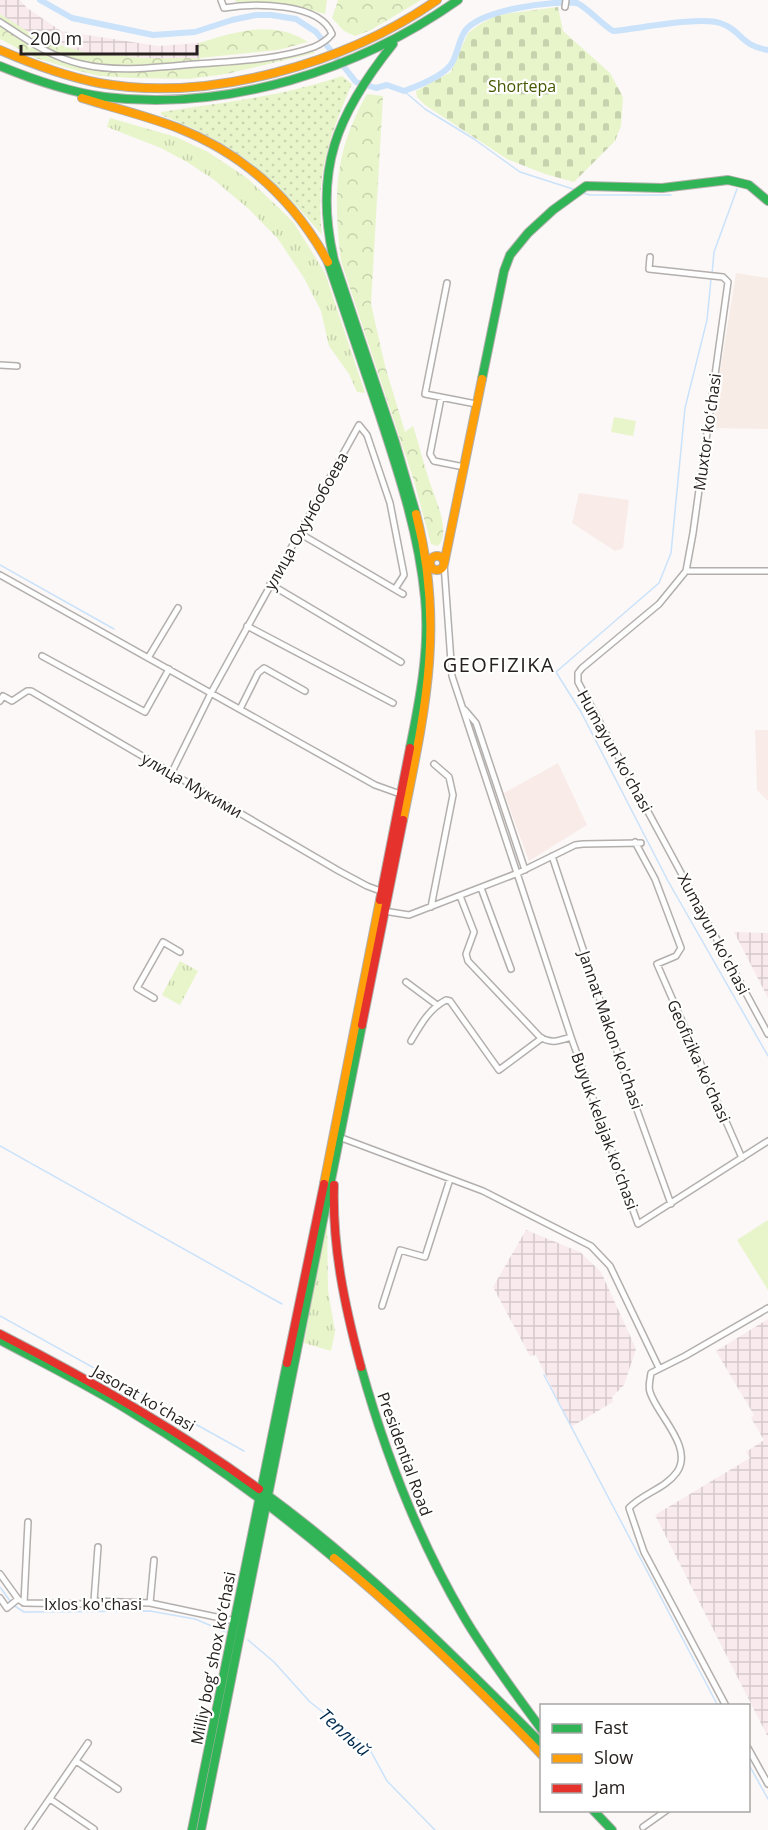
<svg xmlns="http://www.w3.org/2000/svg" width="768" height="1830" font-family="'Open Sans',sans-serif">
	<defs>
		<pattern id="industrial-grid" width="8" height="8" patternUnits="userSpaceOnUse" patternTransform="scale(1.5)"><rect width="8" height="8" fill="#f9ebed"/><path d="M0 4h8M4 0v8" fill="none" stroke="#d5c9cb"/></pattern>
		<pattern id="grass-tufts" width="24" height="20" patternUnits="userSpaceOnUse" patternTransform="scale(1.5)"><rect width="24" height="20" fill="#e8f5cb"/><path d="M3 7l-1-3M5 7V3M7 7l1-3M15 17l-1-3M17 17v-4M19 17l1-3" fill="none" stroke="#c7d2ae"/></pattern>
		<pattern id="forest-crowns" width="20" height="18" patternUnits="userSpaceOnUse" patternTransform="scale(1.5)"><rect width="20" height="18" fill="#e8f5cb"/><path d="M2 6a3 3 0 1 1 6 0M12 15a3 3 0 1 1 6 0" fill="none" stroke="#c7d2ae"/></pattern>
		<pattern id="cemetery-stones" width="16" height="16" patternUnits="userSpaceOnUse" patternTransform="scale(1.5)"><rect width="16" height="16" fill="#e8f5cb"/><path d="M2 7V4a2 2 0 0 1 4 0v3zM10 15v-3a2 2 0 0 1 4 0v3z" fill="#c7d2ae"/></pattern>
		<pattern id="park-dots" width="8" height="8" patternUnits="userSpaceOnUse" patternTransform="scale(1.5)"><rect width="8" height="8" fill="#e8f5cb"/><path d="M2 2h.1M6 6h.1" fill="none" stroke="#c7d2ae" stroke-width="1.8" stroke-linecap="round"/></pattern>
	</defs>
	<rect width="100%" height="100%" fill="#fbf8f7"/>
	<path fill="#f8ece7" d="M 736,273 L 768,278 L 768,429 L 711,428 Z"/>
	<path fill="url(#industrial-grid)" d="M 0,0 L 20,0 L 27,8 L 61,31 L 158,46 L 199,43 L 200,58 L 145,58 L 86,53 L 36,37 L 0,14 Z
		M 734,932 L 768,933 L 768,998 Z
		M 526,1230 L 580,1252 L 601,1272 L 636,1349 L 624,1385 L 612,1397 L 613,1402 L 571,1427 L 536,1355 L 530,1356 L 493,1287 Z
		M 768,1319 L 768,1737 L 655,1515 L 750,1458 L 746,1452 L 764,1440 L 751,1418 L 754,1415 L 716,1351 Z"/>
	<path fill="#f9ece8" d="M 579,493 L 629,500 L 623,548 L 615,551 L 572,523 Z
		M 755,730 L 768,730 L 768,801 L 757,790 Z
		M 558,763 L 587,825 L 529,861 L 504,793 Z"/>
	<path fill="url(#grass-tufts)" d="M 110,118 L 176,137 L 208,152 L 247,178 L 280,209 L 294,223 L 325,273 L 365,393 L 357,392 L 349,374 L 329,346 L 321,311 L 304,278 L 278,239 L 250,210 L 213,179 L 187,162 L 161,148 L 107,127 Z
		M 180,961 L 198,971 L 180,1005 L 162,995 Z
		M 327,1215 L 328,1290 L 335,1332 L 331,1351 L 304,1343 Z"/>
	<path fill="url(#forest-crowns)" d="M 235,0 L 327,0 L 325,14 L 293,5 L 236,2 Z
		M 338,0 L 421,0 L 371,30 L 355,36 L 344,31 L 332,18 Z
		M 0,14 L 36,37 L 86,53 L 145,58 L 199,58 L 199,43 C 236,32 272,19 308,42 L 278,50 L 200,58 L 200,65 L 240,64 L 312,49 L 315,53 L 226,74 L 189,79 L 132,78 L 100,76 L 75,70 L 36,58 L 0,39 Z
		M 367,94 L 383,96 L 371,304 L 385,366 L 405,432 L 413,426 C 419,444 423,462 429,480 C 434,496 452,532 438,546 L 431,544 L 414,481 L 341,261 C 333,196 334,152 367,94 Z"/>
	<path fill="url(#cemetery-stones)" d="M 558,7 L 563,31 L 610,73 L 623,97 L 621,126 L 615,141 L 574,182 L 545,174 L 507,159 L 425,105 L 417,97 L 416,91 L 451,72 L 468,33 L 479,25 L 497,15 Z"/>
	<path fill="url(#park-dots)" d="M 342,76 L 352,84 C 329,136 315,177 322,235 C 290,197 257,161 212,138 C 196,129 178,122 161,115 L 161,112 C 225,102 280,97 342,76 Z"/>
	<path fill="#e8f5cb" d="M 614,417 L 636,421 L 633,436 L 611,432 Z
		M 768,1220 L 768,1290 L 737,1240 Z"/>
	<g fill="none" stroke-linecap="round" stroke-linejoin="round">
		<path stroke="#cae2fa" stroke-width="1.5" d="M 404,91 L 425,109 L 474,139 L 520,172 L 576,190
			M 583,193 L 590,195 L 671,195
			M 712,274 L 714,252 L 737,189
			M 711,279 L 707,320 L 685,408 L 671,553 L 659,583 L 556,672 L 581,712 L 668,881 L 768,1056
			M 0,565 L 114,629
			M 0,1146 L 282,1304
			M 0,1316 L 244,1451
			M 544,1375 L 718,1706
			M 0,1587 L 10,1601
			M 13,1605 L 24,1612 L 150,1611 L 195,1619 L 226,1632
			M 248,1640 L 274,1662 L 310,1702 L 369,1748 L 387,1781 L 435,1830
			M 748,1763 L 768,1799"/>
		<path stroke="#cae2fa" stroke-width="6" d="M 40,0 L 72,18 L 153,35 L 195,32 L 232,20 L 256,15 L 271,15 L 296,19 L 316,32 L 356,82 L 376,88 L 387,85 L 404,91 C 418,86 447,75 453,61 C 458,51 459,40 465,31 C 480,10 553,0 577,3 C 588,8 601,24 613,31 C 637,29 700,16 720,23 C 742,30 740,46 768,50"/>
		<defs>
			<path id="street" d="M 565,7 L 566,0
				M 0,22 C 26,39 50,57 81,64 C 118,73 159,67 196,64 C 235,61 277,60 314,47 C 321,44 328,39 332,34 C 320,2 253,3 224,8 L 221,0
				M 650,257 L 649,269 L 723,277 L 728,282 L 693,533 L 686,571 L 659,604 L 582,668 L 578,673 L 578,682 L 768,1034
				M 447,283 L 425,394 L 476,404
				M 0,365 L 17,366
				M 441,398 L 430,454 L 434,461 L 464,467
				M 299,533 L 403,594
				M 444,564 L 452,676 L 571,1037 L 638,1224 L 768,1141
				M 686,571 L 768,571
				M 0,575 L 375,785 L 403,795
				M 270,584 L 401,662
				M 247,626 L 393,703
				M 42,656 L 145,712 L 169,669
				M 148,658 L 178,608
				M 0,701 L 3,696 L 12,701 L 27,691 L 31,691 L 339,871 L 367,886 L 383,892
				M 240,709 L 258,673 L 264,668 L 305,691
				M 465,710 L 476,723 L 525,870
				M 172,772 L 211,693 L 359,425 L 367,435 L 390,503 L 404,575 L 395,589
				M 635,842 L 655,879 L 681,948 L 676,956 L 657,964 L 742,1158
				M 552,856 L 632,1096 L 671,1204
				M 481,888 L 511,969
				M 460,896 L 474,932 L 466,954 L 468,961 L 540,1037 C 551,1044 558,1041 571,1037
				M 431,907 L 453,795 L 449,777 L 434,764
				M 390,912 L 409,915 L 518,873 L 575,845 L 583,844 L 641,843
				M 406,982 L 437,1005
				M 154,998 L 137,988 L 163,942 L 180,952
				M 411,1041 C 421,1024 429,1009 446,1000 L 450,1001 L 499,1070 L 542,1038
				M 339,1137 L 483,1191 L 591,1246 L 610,1266 L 659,1368
				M 382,1306 L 400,1250 L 425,1257 L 450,1179
				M 0,1574 L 18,1599 L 24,1603 L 88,1604 L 94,1601 L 150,1603 L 235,1621
				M 0,1598 L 7,1608 L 18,1599
				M 94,1601 L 98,1547
				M 24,1603 L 28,1522
				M 150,1603 L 154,1560
				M 726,1706 L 644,1552 L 629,1508 C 643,1493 665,1489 677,1472 C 694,1447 657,1415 650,1392 C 648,1387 650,1379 651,1373 L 685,1356 L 768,1308
				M 748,1748 L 768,1784
				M 76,1761 L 118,1789
				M 50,1799 L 94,1829
				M 643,1827 L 667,1810
				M 28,1830 L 88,1743"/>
			<path id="fast" d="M 0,66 C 34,80 68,92 105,97 C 227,112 359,70 458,0
				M 334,260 L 395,442 L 416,514
				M 334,260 C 313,170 337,114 393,44
				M 328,262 C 345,312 362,363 379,413 C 399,474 419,534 425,598 C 430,648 420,699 410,748
				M 482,379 L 504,271 L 510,255 L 528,233 L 553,210 L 586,186 L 662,188 L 728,180 L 749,185 L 768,201
				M 0,1340 C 45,1364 90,1386 133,1413 C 204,1456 271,1505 334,1558
				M 361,1367 C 385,1453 418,1539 464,1617 C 487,1656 515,1693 542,1730
				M 259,1489 C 363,1564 452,1654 542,1744
				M 593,1810 L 612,1830
				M 192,1830 L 287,1363
				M 201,1830 L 362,1025"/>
			<path id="slow" d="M 0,50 C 32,64 64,76 99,83 C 209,103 347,63 437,0
				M 82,98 C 114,108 147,116 178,128 C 244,154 294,200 328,262
				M430 563a7 7 0 1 1 14 0a7 7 0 1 1-14 0Z
				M 444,564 L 482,379
				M 403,820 C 425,711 445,625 416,514
				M 324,1184 L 380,900
				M 334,1558 C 408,1619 476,1686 542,1755"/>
			<path id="jam" d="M 380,900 L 410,748
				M 362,1025 L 403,820
				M 334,1185 C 332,1247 345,1307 361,1367
				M 0,1334 C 90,1380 177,1429 259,1489
				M 287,1363 L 324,1184"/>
		</defs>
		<use href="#street" stroke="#b3afad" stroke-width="8"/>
		<use href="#fast" stroke="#b3afad" stroke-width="10"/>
		<use href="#slow" stroke="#b3afad" stroke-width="10"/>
		<use href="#jam" stroke="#b3afad" stroke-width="10"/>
		<use href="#street" stroke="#fefefe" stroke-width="5"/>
		<use href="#fast" stroke="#30b455" stroke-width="8"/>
		<use href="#slow" stroke="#ff9f0a" stroke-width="8"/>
		<use href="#jam" stroke="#e5322d" stroke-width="8"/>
	</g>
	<g text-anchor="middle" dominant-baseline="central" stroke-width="4.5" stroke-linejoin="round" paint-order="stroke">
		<g font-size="16" fill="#445901" stroke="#fff">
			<text x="522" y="86">Shortepa</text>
		</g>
		<g font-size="16" fill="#26201e" stroke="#fff">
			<text transform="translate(707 432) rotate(-82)">Muxtor koʻchasi</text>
			<text transform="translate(306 521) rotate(-61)">улица Охунбобоева</text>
			<text transform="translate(615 751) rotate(61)">Humayun ko'chasi</text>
			<text transform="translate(192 785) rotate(30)">улица Мукими</text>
			<text transform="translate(714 934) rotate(62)">Xumayun ko'chasi</text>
			<text transform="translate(611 1030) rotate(71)">Jannat Makon ko'chasi</text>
			<text transform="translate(699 1061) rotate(66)">Geofizika ko'chasi</text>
			<text transform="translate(605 1131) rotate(70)">Buyuk kelajak ko'chasi</text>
			<text transform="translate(144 1398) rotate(30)">Jasorat koʻchasi</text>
			<text transform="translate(405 1454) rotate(70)">Presidential Road</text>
			<text x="93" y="1604">Ixlos ko'chasi</text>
			<text transform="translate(213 1658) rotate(-79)">Milliy bog‘ shox ko‘chasi</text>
		</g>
		<g font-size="18" font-style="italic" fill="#002d51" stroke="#fff">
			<text transform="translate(345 1732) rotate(42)">Теплый</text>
		</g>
		<g font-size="20" letter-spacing="1.5" fill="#26201e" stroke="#fff">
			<text x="499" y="664">GEOFIZIKA</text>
		</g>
	</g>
	<rect x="540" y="1704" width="210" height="108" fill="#ffffff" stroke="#a8a6a5" stroke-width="1.5"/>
	<rect x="552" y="1724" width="30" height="9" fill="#30b455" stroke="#a8a6a5" stroke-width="1.5"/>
	<text x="594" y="1734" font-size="18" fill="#26201e">Fast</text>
	<rect x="552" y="1754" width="30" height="9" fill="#ff9f0a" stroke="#a8a6a5" stroke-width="1.5"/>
	<text x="594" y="1764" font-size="18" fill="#26201e">Slow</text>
	<rect x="552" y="1784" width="30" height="9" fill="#e5322d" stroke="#a8a6a5" stroke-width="1.5"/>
	<text x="594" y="1794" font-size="18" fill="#26201e">Jam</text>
	<path d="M21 45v9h176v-9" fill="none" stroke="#26201e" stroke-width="3"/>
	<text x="30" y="45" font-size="18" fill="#26201e" stroke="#ffffff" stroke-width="4.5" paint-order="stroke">200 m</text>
</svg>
